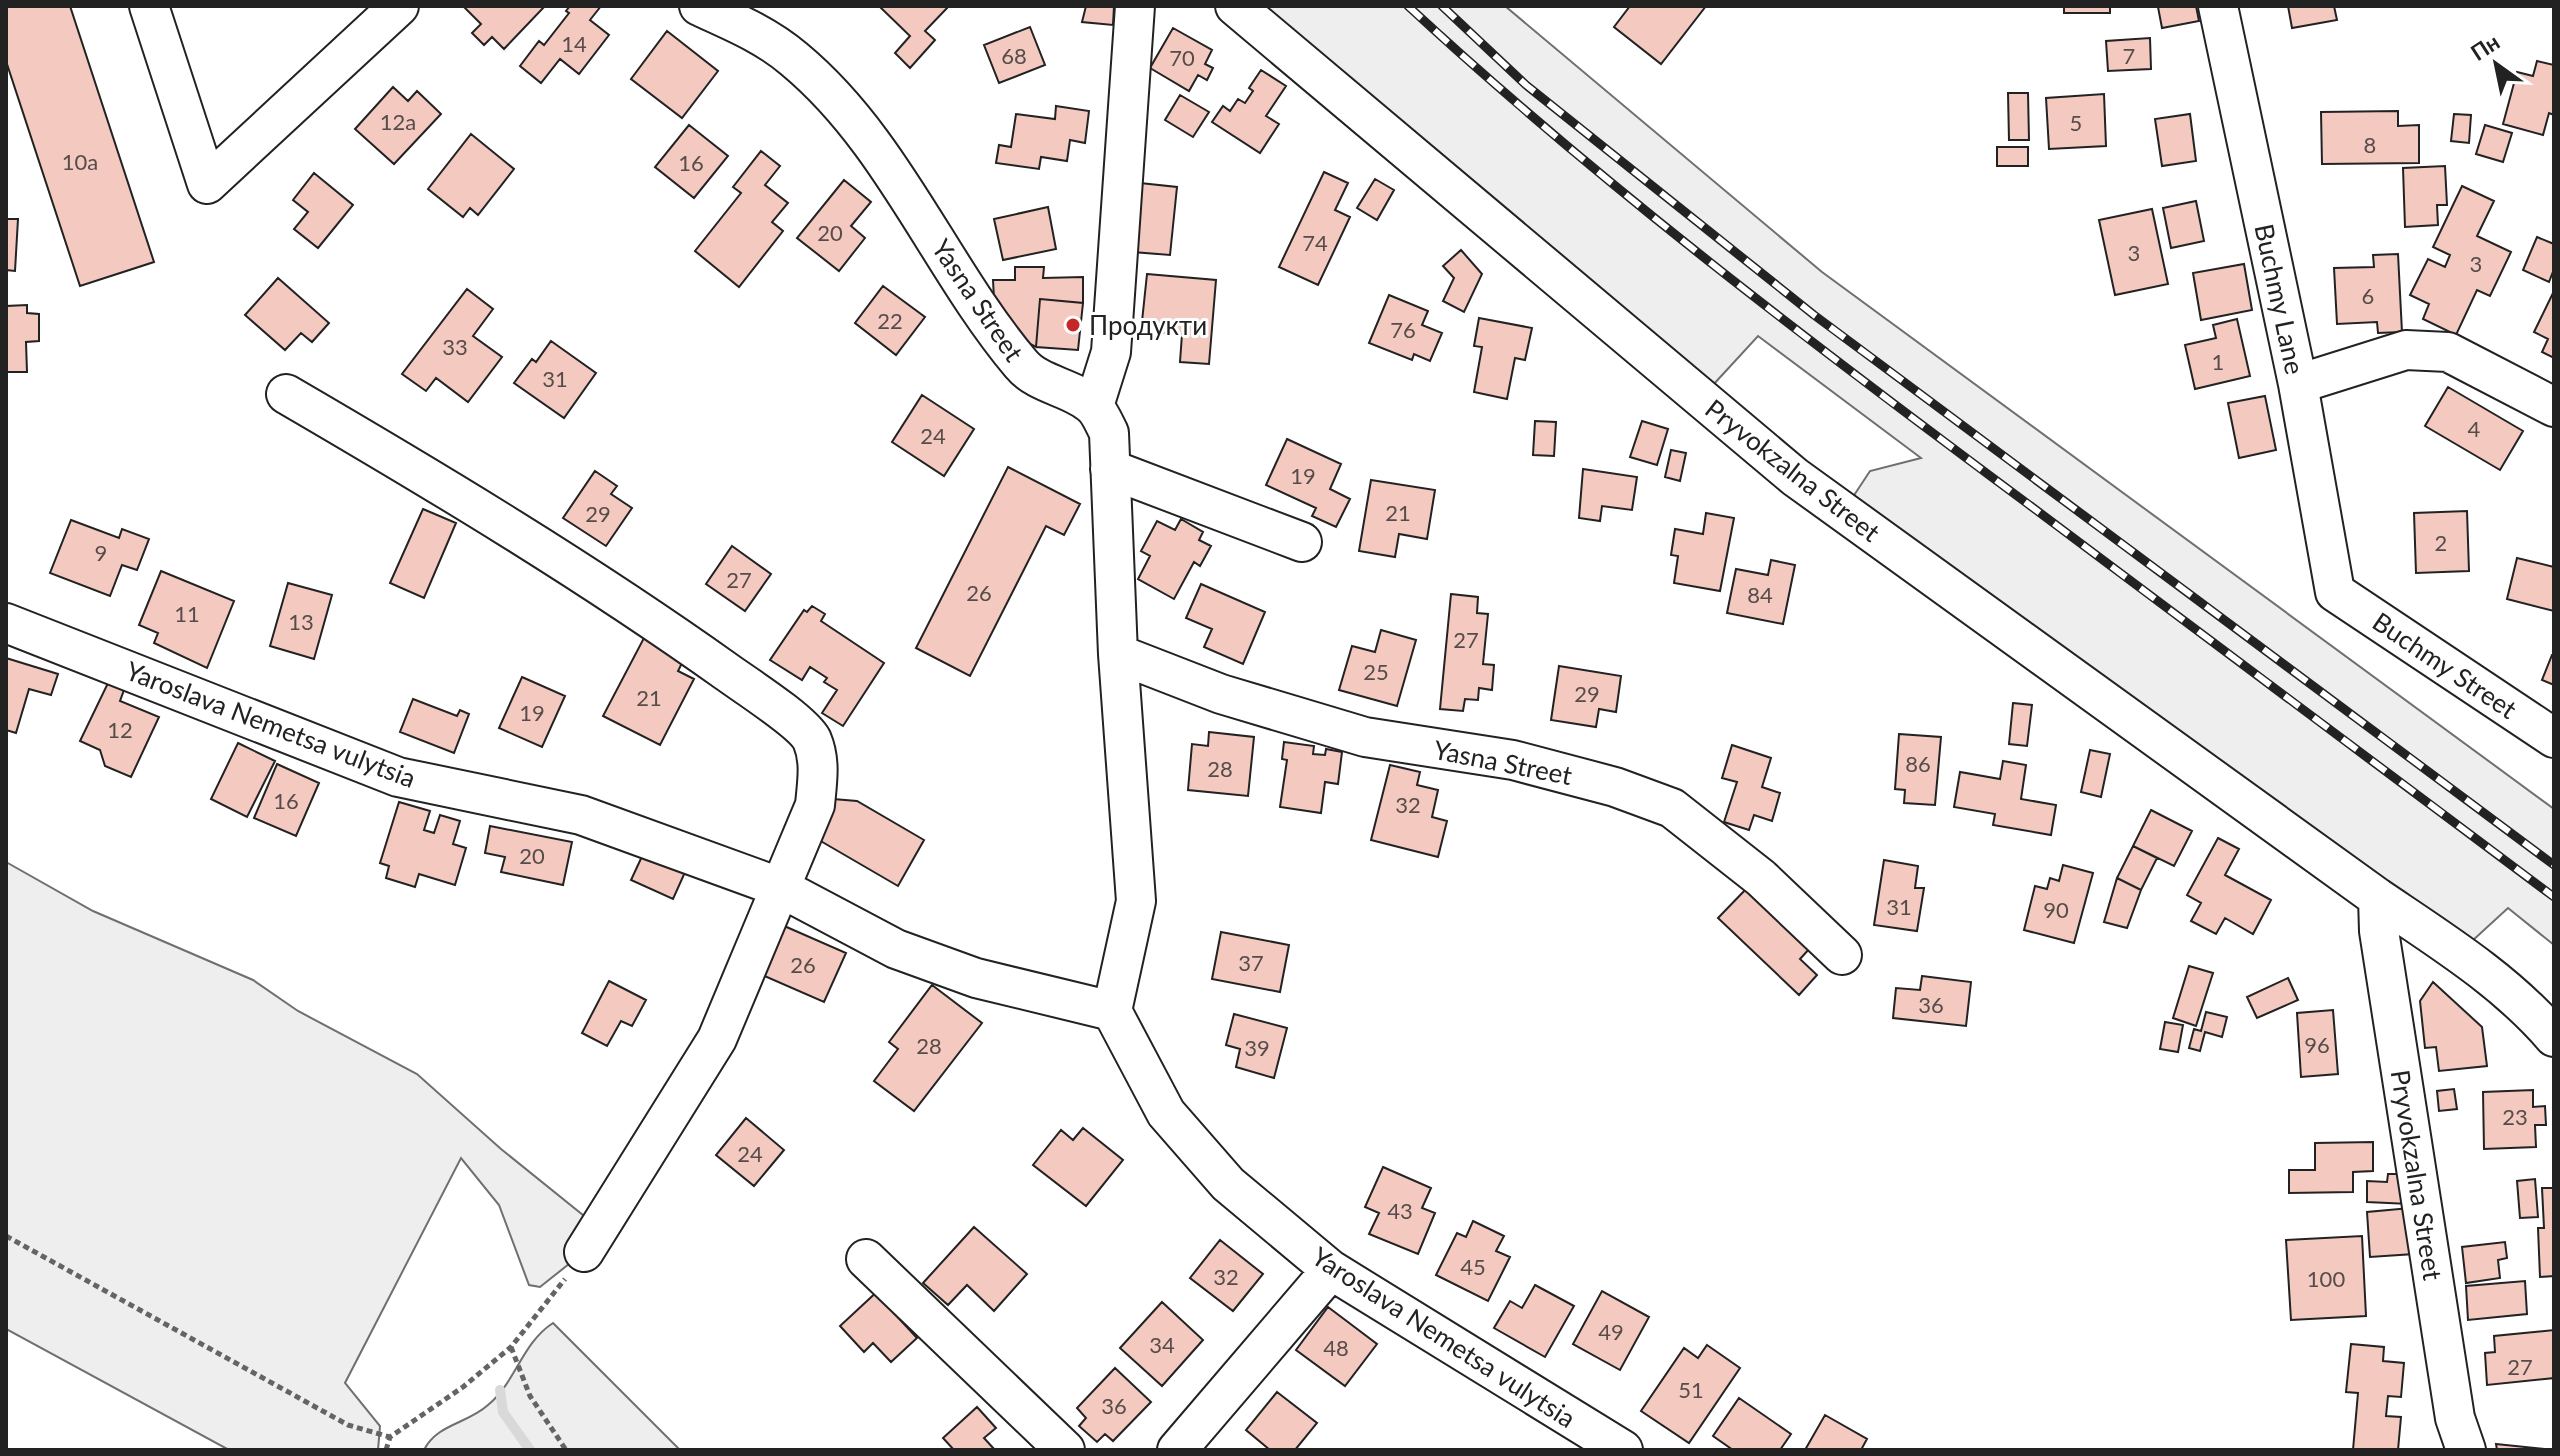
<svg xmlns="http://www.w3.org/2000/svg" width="2560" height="1456" font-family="Lato,sans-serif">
	<rect width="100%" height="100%" fill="#fff"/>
	<path fill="#eee" stroke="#6f6f6f" stroke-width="2" d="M 1235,6 L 1505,6 L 1822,272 L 2554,809 L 2554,945 L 2508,908 L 2459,953 L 1843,512 L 1870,471 L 1921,458 L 1758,336 L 1701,398 Z
		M 6,862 L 93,911 L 253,980 L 298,1011 L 417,1074 L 501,1149 L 599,1228 L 584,1252 L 540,1287 L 529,1285 L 499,1205 L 461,1158 L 345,1383 L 380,1426 L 378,1450 L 229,1450 L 6,1329 Z
		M 553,1323 L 680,1450 L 424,1450 C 437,1424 467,1424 488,1405 C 516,1382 522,1343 553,1323 Z"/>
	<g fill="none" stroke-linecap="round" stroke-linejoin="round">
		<path stroke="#d9d9d9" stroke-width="10" d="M 500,1390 L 503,1412 L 530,1450"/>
	</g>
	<path fill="#f3c9c0" stroke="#222" stroke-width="2" d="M 6,6 L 70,6 L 154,262 L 80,286 L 6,61 Z
		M 463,6 L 545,6 L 504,49 L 492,37 L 484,45 L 472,33 L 481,24 Z
		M 570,6 L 601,6 L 590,20 L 609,35 L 579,74 L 560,59 L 541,83 L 520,66 L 539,41 L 544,45 L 569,13 L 566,11 Z
		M 879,6 L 949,6 L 925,31 L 935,40 L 910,68 L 895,53 L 910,36 Z
		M 1086,6 L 1114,6 L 1113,25 L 1082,22 Z
		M 1630,6 L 1706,6 L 1661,64 L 1614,27 Z
		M 2064,6 L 2110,6 L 2110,13 L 2064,13 Z
		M 2196,6 L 2199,21 L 2162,28 L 2158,7 Z
		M 2288,6 L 2334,6 L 2337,20 L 2292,28 Z
		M 1030,27 L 1045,65 L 999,83 L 984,45 Z
		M 1173,28 L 1212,50 L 1205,64 L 1213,68 L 1207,80 L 1198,75 L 1189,91 L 1150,68 Z
		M 667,31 L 718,71 L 682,118 L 631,79 Z
		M 2150,38 L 2151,69 L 2108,71 L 2106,41 Z
		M 2537,61 L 2554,65 L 2554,115 L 2549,113 L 2543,135 L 2503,124 L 2517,72 L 2533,76 Z
		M 1261,70 L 1286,86 L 1266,116 L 1279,124 L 1260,153 L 1212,122 L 1223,106 L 1230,111 L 1238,99 L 1245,103 L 1253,91 L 1249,88 Z
		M 393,87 L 408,101 L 417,91 L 441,114 L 394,164 L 355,129 Z
		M 2008,93 L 2028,93 L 2029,140 L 2009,140 Z
		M 2104,94 L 2106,146 L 2049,149 L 2046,98 Z
		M 1180,95 L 1209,112 L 1193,137 L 1165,120 Z
		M 1056,106 L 1089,111 L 1085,143 L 1070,140 L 1067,161 L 1041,157 L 1039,169 L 996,163 L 999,145 L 1011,147 L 1016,114 L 1055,119 Z
		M 2398,111 L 2398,126 L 2419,125 L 2419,163 L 2322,164 L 2321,112 Z
		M 2190,114 L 2196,161 L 2162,166 L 2155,119 Z
		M 2454,114 L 2471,115 L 2469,143 L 2451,141 Z
		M 689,125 L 728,156 L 694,198 L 655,167 Z
		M 2485,125 L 2512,133 L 2503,162 L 2476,154 Z
		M 471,134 L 514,169 L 478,215 L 470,208 L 463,217 L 428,189 Z
		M 1997,147 L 2028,147 L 2028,166 L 1997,166 Z
		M 761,151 L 780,166 L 765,185 L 788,203 L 772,222 L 783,231 L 739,287 L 695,251 L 741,193 L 733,187 Z
		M 2445,166 L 2447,205 L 2437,205 L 2438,225 L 2405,227 L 2403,168 Z
		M 1324,172 L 1348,183 L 1335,210 L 1350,217 L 1318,285 L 1279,267 Z
		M 314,173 L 353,205 L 318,248 L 294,229 L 308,212 L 293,200 Z
		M 1375,179 L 1394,190 L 1377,220 L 1357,208 Z
		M 844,180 L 871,202 L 851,226 L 865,238 L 839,271 L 797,238 Z
		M 1140,183 L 1177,187 L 1170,255 L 1133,252 Z
		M 2462,186 L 2494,201 L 2477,236 L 2511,252 L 2490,296 L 2477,290 L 2456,335 L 2423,319 L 2429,304 L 2410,295 L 2428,259 L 2445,267 L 2450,255 L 2433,247 Z
		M 2196,201 L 2204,241 L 2171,248 L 2163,208 Z
		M 1048,207 L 1056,249 L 1003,260 L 994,219 Z
		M 2152,209 L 2168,284 L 2115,295 L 2099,220 Z
		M 6,219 L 18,219 L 15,271 L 6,270 Z
		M 2537,237 L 2554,244 L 2554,269 L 2549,282 L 2523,270 Z
		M 1461,250 L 1482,274 L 1464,312 L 1443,301 L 1454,278 L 1443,266 Z
		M 2398,254 L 2402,332 L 2378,333 L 2377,322 L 2337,324 L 2334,268 L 2374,267 L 2373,255 Z
		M 2244,264 L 2252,310 L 2201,320 L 2193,273 Z
		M 1015,267 L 1044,267 L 1043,278 L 1083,277 L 1083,303 L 1040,299 L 1036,347 L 1015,336 L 994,299 L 993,280 L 1015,280 Z
		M 1147,274 L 1216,280 L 1209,364 L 1180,362 L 1182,334 L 1141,331 Z
		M 278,278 L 329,323 L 312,342 L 301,333 L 285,350 L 245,315 Z
		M 883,286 L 925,317 L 896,355 L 855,323 Z
		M 467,289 L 493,309 L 473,336 L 502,357 L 468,402 L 436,378 L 426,391 L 402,374 Z
		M 2554,291 L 2554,358 L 2542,352 L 2548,339 L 2534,332 Z
		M 1389,295 L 1428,311 L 1422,325 L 1442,333 L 1430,361 L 1414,354 L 1412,360 L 1369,343 Z
		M 1040,299 L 1083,303 L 1078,350 L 1036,347 Z
		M 27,305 L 27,313 L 39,314 L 39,341 L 26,342 L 27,372 L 6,372 L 6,306 Z
		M 1479,318 L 1532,328 L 1525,360 L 1515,358 L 1507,399 L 1474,392 L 1482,347 L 1474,346 Z
		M 2237,319 L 2250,376 L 2195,389 L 2185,345 L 2216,338 L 2213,325 Z
		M 551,341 L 596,373 L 564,418 L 514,383 L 532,359 L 536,362 Z
		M 2448,387 L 2523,431 L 2500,470 L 2425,426 Z
		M 922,395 L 974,429 L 944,476 L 892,442 Z
		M 2265,396 L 2276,450 L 2239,458 L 2228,403 Z
		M 1535,421 L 1556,422 L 1554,456 L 1533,455 Z
		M 1642,421 L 1668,429 L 1657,465 L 1630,457 Z
		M 1287,439 L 1341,464 L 1330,489 L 1350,499 L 1336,527 L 1312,516 L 1316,508 L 1266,485 Z
		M 1671,450 L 1686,453 L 1680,481 L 1665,477 Z
		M 1008,467 L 1080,504 L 1064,535 L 1046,526 L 970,676 L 916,648 Z
		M 1583,469 L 1637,477 L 1632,510 L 1602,506 L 1600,521 L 1579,518 Z
		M 595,471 L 617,486 L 611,494 L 632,508 L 606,546 L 563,518 Z
		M 1371,480 L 1435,490 L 1427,539 L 1399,534 L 1395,557 L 1359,551 Z
		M 423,509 L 456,523 L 424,598 L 390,583 Z
		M 2467,511 L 2469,571 L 2416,573 L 2414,513 Z
		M 1706,513 L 1734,518 L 1720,591 L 1674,583 L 1678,556 L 1671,555 L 1675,529 L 1703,534 Z
		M 1181,519 L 1203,532 L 1199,540 L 1211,546 L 1200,566 L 1194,562 L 1174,599 L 1138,579 L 1150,556 L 1141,551 L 1157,521 L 1175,530 Z
		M 71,520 L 119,538 L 122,529 L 149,539 L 137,570 L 122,565 L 110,596 L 50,573 Z
		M 732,546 L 771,574 L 745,611 L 706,584 Z
		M 2517,558 L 2554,567 L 2554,611 L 2507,599 Z
		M 1771,560 L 1795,565 L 1783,624 L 1727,613 L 1736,569 L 1768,575 Z
		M 161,571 L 234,601 L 207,668 L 154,643 L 158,633 L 139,625 Z
		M 288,583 L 332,595 L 314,659 L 270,646 Z
		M 1201,584 L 1265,612 L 1243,664 L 1204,647 L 1212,629 L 1186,618 Z
		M 1451,594 L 1478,597 L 1477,613 L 1488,614 L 1483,664 L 1494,665 L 1492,690 L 1479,688 L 1478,700 L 1465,699 L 1463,711 L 1440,709 Z
		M 812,606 L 825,614 L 821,621 L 884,663 L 843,726 L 822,713 L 837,690 L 824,682 L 827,678 L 810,667 L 802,680 L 770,660 L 804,610 L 807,612 Z
		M 1381,630 L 1416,640 L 1397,706 L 1339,690 L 1352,646 L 1375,652 Z
		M 645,636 L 685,657 L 678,671 L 694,679 L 660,745 L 603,716 Z
		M 2552,655 L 2554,655 L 2554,685 L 2542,680 Z
		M 6,658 L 58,674 L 51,695 L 29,689 L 16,733 L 6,730 Z
		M 1559,666 L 1621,676 L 1616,712 L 1599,709 L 1596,727 L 1551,720 Z
		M 522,677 L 565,696 L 542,747 L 499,728 Z
		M 108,683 L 124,690 L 120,701 L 159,717 L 131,777 L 105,766 L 100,750 L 80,741 Z
		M 413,699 L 457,716 L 460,710 L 469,714 L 454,753 L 400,732 Z
		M 2013,703 L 2032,705 L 2027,746 L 2009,744 Z
		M 1209,732 L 1254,737 L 1248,796 L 1188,790 L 1192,744 L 1208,746 Z
		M 1899,734 L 1941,737 L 1935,805 L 1904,803 L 1905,790 L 1895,789 Z
		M 1284,742 L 1314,746 L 1313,754 L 1325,755 L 1326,749 L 1342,752 L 1338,784 L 1325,782 L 1321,813 L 1280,807 L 1287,760 L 1282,759 Z
		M 238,743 L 275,761 L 247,817 L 211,799 Z
		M 1732,745 L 1771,758 L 1762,787 L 1780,793 L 1772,821 L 1754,815 L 1749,830 L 1724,822 L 1737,782 L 1722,778 Z
		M 2090,750 L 2110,754 L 2101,797 L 2081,792 Z
		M 2003,761 L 2026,765 L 2021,799 L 2056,805 L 2051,835 L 1993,825 L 1995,814 L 1954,807 L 1960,772 L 2000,779 Z
		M 277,764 L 319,783 L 296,836 L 254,818 Z
		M 1390,765 L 1420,772 L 1417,785 L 1438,790 L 1432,817 L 1447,821 L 1438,857 L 1371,840 Z
		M 833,799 L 857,801 L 924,840 L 898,886 L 812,836 Z
		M 399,802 L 430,811 L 424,830 L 434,833 L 440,815 L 460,821 L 453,844 L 466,848 L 455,885 L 419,874 L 415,887 L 386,878 L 389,866 L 380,863 Z
		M 2151,810 L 2192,831 L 2174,866 L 2133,846 Z
		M 490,826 L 572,842 L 563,885 L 501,872 L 505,857 L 485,853 Z
		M 2218,838 L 2239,849 L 2225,875 L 2271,900 L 2253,934 L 2225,918 L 2216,934 L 2191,921 L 2201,903 L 2187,895 Z
		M 2133,846 L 2157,858 L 2141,890 L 2117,878 Z
		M 644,852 L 686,870 L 673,899 L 631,880 Z
		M 1884,860 L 1918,866 L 1915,888 L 1924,888 L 1917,931 L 1874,925 Z
		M 2063,865 L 2093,873 L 2074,943 L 2024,930 L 2035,886 L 2047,889 L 2050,878 L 2059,881 Z
		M 2117,878 L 2141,890 L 2127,928 L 2104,922 Z
		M 1748,887 L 1811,947 L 1800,959 L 1817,975 L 1799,995 L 1718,918 Z
		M 782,925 L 846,953 L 824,1002 L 760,974 Z
		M 1221,932 L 1289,945 L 1280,992 L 1212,979 Z
		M 2189,966 L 2213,973 L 2196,1026 L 2173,1018 Z
		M 1922,976 L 1971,982 L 1966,1026 L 1893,1018 L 1896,988 L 1920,990 Z
		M 2288,978 L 2298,1000 L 2257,1018 L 2247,997 Z
		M 609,981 L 646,1000 L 632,1026 L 621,1021 L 607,1046 L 582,1033 Z
		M 2433,982 L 2482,1027 L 2487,1066 L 2439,1071 L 2436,1047 L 2425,1048 L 2420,1001 Z
		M 932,985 L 982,1023 L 914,1111 L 874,1081 L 898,1049 L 889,1042 Z
		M 2333,1010 L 2338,1074 L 2301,1077 L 2297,1013 Z
		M 2206,1012 L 2227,1017 L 2222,1037 L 2205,1032 L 2200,1051 L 2189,1048 L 2194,1029 L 2201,1031 Z
		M 1234,1014 L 1287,1028 L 1274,1078 L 1236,1067 L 1240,1049 L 1226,1045 Z
		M 2165,1022 L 2183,1025 L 2178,1052 L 2160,1049 Z
		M 2454,1089 L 2457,1109 L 2439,1111 L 2437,1091 Z
		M 2533,1090 L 2533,1107 L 2545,1106 L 2546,1125 L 2535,1125 L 2536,1147 L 2484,1149 L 2483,1092 Z
		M 746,1118 L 784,1150 L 754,1186 L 716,1155 Z
		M 1083,1128 L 1123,1160 L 1086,1206 L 1033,1165 L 1061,1130 L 1073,1140 Z
		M 2373,1142 L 2373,1171 L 2353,1172 L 2353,1192 L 2289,1193 L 2289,1170 L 2315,1170 L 2315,1143 Z
		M 1383,1167 L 1431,1188 L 1422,1208 L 1435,1213 L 1418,1254 L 1369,1234 L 1379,1213 L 1365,1207 Z
		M 2388,1174 L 2406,1174 L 2409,1204 L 2367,1202 L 2367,1181 L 2387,1182 Z
		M 2535,1179 L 2538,1217 L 2520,1218 L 2517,1181 Z
		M 2542,1188 L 2554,1188 L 2554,1276 L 2540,1277 L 2538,1228 L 2544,1228 Z
		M 2410,1208 L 2414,1254 L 2370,1257 L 2367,1212 Z
		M 1473,1221 L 1504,1236 L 1496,1251 L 1510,1257 L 1488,1301 L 1436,1275 L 1457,1233 L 1466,1237 Z
		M 974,1227 L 1027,1274 L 994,1311 L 967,1285 L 948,1305 L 923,1283 Z
		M 2362,1236 L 2366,1316 L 2291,1320 L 2286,1240 Z
		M 1220,1240 L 1263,1274 L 1233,1311 L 1190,1278 Z
		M 2505,1242 L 2507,1258 L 2498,1260 L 2500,1278 L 2466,1283 L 2462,1247 Z
		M 2525,1281 L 2527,1314 L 2468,1320 L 2466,1286 Z
		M 1535,1285 L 1574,1306 L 1545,1357 L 1494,1328 L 1510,1301 L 1522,1308 Z
		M 881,1288 L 899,1307 L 893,1312 L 917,1338 L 891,1362 L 873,1343 L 864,1352 L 840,1326 Z
		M 1602,1291 L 1649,1317 L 1620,1370 L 1573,1344 Z
		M 1162,1302 L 1203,1340 L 1162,1386 L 1120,1348 Z
		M 1328,1307 L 1377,1344 L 1345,1386 L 1296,1350 Z
		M 2554,1330 L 2554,1378 L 2487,1385 L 2485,1353 L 2495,1352 L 2494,1336 Z
		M 2351,1344 L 2384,1347 L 2383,1361 L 2404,1363 L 2401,1397 L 2388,1396 L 2386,1416 L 2401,1417 L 2398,1450 L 2353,1450 L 2358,1393 L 2346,1392 Z
		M 1707,1345 L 1740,1368 L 1689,1443 L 1641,1411 L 1684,1348 L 1698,1358 Z
		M 1115,1368 L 1151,1402 L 1113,1441 L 1105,1434 L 1097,1442 L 1079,1426 L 1086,1418 L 1077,1408 Z
		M 1277,1392 L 1317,1423 L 1295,1450 L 1270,1450 L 1246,1430 Z
		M 1739,1398 L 1791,1434 L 1780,1450 L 1733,1450 L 1713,1436 Z
		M 977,1407 L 996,1428 L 984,1438 L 995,1450 L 954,1450 L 943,1438 Z
		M 1825,1415 L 1867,1439 L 1861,1450 L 1805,1450 Z
		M 2496,1444 L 2554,1450 L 2497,1450 Z"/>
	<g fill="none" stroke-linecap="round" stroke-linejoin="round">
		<defs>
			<path id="minor" d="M 149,6 L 207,184 L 399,6
				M 699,6 C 732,21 766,35 794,59 C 893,141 940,268 1021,364 C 1039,386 1074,387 1094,407 C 1100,413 1105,425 1109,433 L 1118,654 L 1136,901 L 1112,1011
				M 1235,6 L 1795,477 L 2378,898 C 2440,940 2505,980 2554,1037
				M 2218,6 L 2298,384 L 2335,592 L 2554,738
				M 2298,384 L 2406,350 L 2448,352 L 2554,407
				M 286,394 C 437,482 585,571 727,672 C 745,685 803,722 812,740 C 821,761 817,783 815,805 L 717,1039 L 584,1252
				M 1094,406 L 1111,352 L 1135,6
				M 1110,469 L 1302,542
				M 6,623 L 398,777 L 581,815 L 779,887 L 896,949 L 976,978 L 1112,1011 L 1166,1113 L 1228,1184 L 1331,1270 L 1623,1450
				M 1118,654 L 1221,694 L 1365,737 L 1513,760 L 1615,787 L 1672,808 L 1761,878 L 1842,955
				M 2378,898 L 2379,931 L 2455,1418 L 2466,1450
				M 866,1259 L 1065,1450
				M 1177,1450 L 1331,1270"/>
		</defs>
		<use href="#minor" stroke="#222" stroke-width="42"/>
		<path stroke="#646464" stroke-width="5" stroke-dasharray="6 4" stroke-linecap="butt" d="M 6,1236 L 348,1425 L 390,1437
			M 511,1347 L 530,1396 L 566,1450
			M 386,1450 L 390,1437 L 463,1387 L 511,1347 L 565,1279"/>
		<use href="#minor" stroke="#fff" stroke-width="38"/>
		<defs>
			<path id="rail" d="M 1408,6 C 1604,187 1814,345 2028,504 C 2203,635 2379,766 2554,897
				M 1442,6 L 1526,85 L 1814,315 L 2554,865"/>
		</defs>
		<use href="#rail" stroke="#222" stroke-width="9"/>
		<use href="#rail" stroke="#fff" stroke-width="6" stroke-dasharray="18" stroke-linecap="butt"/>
	</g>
	<circle fill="#c62828" stroke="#fff" stroke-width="3" cx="1073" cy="325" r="8"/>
	<g text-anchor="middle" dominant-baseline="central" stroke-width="6" stroke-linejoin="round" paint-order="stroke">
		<g font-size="22" fill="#564c4a">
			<text x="574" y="43">14</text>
			<text x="1014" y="55">68</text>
			<text x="2129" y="55">7</text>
			<text x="1182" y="57">70</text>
			<text x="398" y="121">12а</text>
			<text x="2076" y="122">5</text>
			<text x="2370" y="144">8</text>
			<text x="80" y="161">10а</text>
			<text x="691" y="162">16</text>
			<text x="830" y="232">20</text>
			<text x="1315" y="242">74</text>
			<text x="2134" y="252">3</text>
			<text x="2476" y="263">3</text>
			<text x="2368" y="295">6</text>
			<text x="890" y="320">22</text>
			<text x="1403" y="329">76</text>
			<text x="455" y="346">33</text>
			<text x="2218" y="361">1</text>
			<text x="555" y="378">31</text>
			<text x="2474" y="428">4</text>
			<text x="933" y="435">24</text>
			<text x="1303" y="475">19</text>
			<text x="1398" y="512">21</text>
			<text x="598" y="513">29</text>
			<text x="2441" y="542">2</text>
			<text x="101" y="552">9</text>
			<text x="739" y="579">27</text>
			<text x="979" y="592">26</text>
			<text x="1760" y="594">84</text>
			<text x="187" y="613">11</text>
			<text x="301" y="621">13</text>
			<text x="1466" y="639">27</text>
			<text x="1376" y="671">25</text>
			<text x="1587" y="693">29</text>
			<text x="649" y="697">21</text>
			<text x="532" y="712">19</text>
			<text x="120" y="729">12</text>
			<text x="1918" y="763">86</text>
			<text x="1220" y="768">28</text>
			<text x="286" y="800">16</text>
			<text x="1408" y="804">32</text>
			<text x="532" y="855">20</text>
			<text x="1899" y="906">31</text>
			<text x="2056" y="909">90</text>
			<text x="1251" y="962">37</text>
			<text x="803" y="964">26</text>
			<text x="1931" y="1004">36</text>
			<text x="2317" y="1044">96</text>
			<text x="929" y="1045">28</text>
			<text x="1257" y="1047">39</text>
			<text x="2515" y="1116">23</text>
			<text x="750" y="1153">24</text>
			<text x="1400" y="1210">43</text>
			<text x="1473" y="1266">45</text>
			<text x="1226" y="1276">32</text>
			<text x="2326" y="1278">100</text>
			<text x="1611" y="1331">49</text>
			<text x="1162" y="1344">34</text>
			<text x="1336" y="1347">48</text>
			<text x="2520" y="1366">27</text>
			<text x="1691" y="1389">51</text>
			<text x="1114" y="1405">36</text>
		</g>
		<g font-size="26" fill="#222" stroke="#fff">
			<text transform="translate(2280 299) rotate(78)">Buchmy Lane</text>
			<text transform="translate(978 300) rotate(56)">Yasna Street</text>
			<text transform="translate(1793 470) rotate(38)">Pryvokzalna Street</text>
			<text transform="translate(2445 665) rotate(34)">Buchmy Street</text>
			<text transform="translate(271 724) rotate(21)">Yaroslava Nemetsa vulytsia</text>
			<text transform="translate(1503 762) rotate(11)">Yasna Street</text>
			<text transform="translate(2417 1175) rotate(81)">Pryvokzalna Street</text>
			<text transform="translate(1444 1337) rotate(33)">Yaroslava Nemetsa vulytsia</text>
		</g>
		<g font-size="26" fill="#222" stroke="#fff" text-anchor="start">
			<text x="1089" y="325">Продукти</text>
		</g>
	</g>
	<rect width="2560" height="1456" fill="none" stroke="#222222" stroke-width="16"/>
	<g transform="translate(2496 64) rotate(327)" stroke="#ffffff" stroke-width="6" paint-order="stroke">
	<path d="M0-6L14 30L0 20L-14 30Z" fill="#222222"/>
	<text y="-12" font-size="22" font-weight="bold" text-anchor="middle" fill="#222222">Пн</text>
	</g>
</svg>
